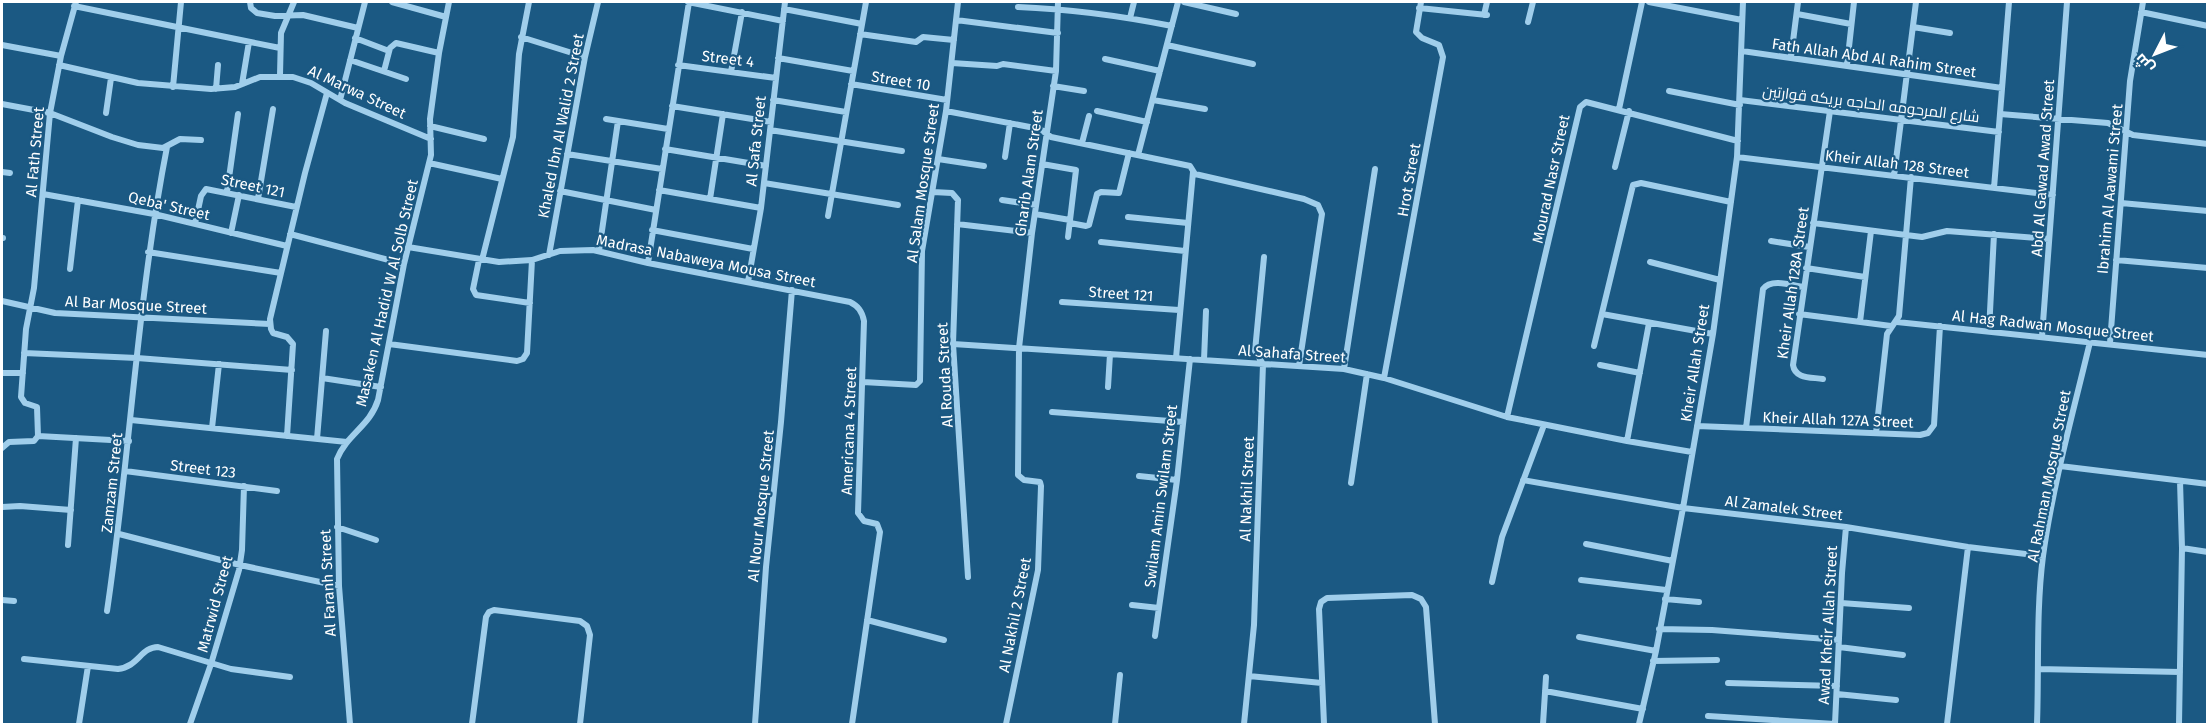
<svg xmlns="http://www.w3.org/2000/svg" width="2209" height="726" font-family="'Fira Sans',Cairo,sans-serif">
	<rect width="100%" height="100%" fill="#1b5983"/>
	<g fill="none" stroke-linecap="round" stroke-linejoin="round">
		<path stroke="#a0ceeb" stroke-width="6" d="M 250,2 L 251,8 L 257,13 L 275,16 L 303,15 L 358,28
			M 392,2 L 446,17
			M 688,2 L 783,21
			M 1184,2 L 1236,14
			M 1649,2 L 1742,20
			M 74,6 L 280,48
			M 1018,7 C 1070,9 1121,16 1172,26
			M 1419,8 L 1487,15
			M 784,9 L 862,24
			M 2141,12 L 2208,26
			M 1797,14 L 1851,24
			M 1484,15 L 1487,2
			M 1130,18 L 1134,2
			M 956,20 L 1058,33
			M 1528,22 L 1533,2
			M 1913,27 L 1950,33
			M 860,34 L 916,42 L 923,37 L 954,40
			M 521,37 L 585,57
			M 355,38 L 389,51
			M 2,45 L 61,56
			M 1167,45 L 1253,64
			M 1742,51 L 2002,88
			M 1791,57 L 1798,2
			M 778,58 L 853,71
			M 1105,59 L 1160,71
			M 350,60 L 406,79
			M 952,63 L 997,66 L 1003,64 L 1056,71
			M 59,65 L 138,83 L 211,89 L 235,87 L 260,77 L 293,77 L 311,83 L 345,103 L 431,139
			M 678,65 L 776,78
			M 1847,65 L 1854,2
			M 384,71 L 390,48 L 396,43 L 439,53
			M 731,72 L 742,12
			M 280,75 L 281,33 L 294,2
			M 242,84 L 249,42
			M 851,84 L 947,100
			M 1053,86 L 1084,91
			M 173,87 L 181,2
			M 216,89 L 218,65
			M 1669,91 L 1740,105
			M 340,100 L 365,2
			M 773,100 L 846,112
			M 1153,100 L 1205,109
			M 1740,100 L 1999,132
			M 2,104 L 50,113 L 112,137 L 138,145 L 163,148 L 180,139 L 201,140
			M 672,106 L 771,122
			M 1619,109 L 1642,2
			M 946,111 L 1040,129 L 1051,137 L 1190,166 L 1195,174 L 1304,199 L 1318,205 L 1322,214 L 1299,366
			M 1097,111 L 1147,122
			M 106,113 L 111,78
			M 2000,114 L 2108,123 L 2133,135 L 2208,144
			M 606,119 L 668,129
			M 430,126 L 484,139
			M 770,130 L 902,151
			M 1082,143 L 1089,116
			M 665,149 L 766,166
			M 567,154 L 662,169
			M 1138,155 L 1178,2
			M 1005,157 L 1010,123
			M 1737,157 L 2053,195
			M 938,159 L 984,166
			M 429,163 L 502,179
			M 1042,164 L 1076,170 L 1068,237
			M 1615,167 L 1629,111
			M 2,172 L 10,173
			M 1894,176 L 1916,2
			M 764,183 L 898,205
			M 1994,188 L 2009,2
			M 659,190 L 761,208
			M 560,191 L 656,210
			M 227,192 L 238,114
			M 933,192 L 952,193 L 958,200 L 953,344 L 968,577
			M 43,194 L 154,214 L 287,246
			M 258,199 L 273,109
			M 710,199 L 723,114
			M 1002,200 L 1036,205
			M 2121,203 L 2208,211
			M 1035,214 L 1070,220
			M 828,216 L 866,2
			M 1128,217 L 1188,223
			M 1070,223 L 1086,226 L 1089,225 L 1097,194 L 1101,192 L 1119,193 L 1129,153
			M 1813,223 L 1906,235 L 1922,237 L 1947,231 L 2049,239
			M 195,224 L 201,196 L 206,189 L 296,207
			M 957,224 L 1032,233
			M 652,230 L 753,249
			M 231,233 L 239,195
			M 290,234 L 404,264
			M 2,238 L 3,238
			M 1771,241 L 1809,247
			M 1101,242 L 1185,251
			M 408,247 L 499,262 L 532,260 L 560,251 L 593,250 L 648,263 L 850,302 C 858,306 862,311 864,321 L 858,513 L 864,521 L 877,524 L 880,532 L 852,724
			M 599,251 L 618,121
			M 148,252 L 281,273
			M 549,255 L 585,57 L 598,2
			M 479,260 L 473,289 L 476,295 L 530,303
			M 482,260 L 513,137 L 519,54 L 529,2
			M 2116,260 L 2208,268
			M 1650,262 L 1720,280
			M 648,263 L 689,2
			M 1806,268 L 1865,277
			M 70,269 L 78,200
			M 748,282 L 761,208 L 785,2
			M 2,301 L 55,313 L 270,324
			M 1062,302 L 1179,310
			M 1602,314 L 1713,334
			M 1799,314 L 1891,326
			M 1860,322 L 1871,231
			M 1897,322 L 2208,355
			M 1989,331 L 1994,234
			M 2042,336 L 2067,2
			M 2110,343 L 2130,81 L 2143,2
			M 389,344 L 517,361 L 523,359 L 527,353 L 532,260
			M 953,344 L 1344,369 L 1384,378 L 1507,417 L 1627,441 L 1692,452
			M 1594,346 L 1633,185 L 1641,183 L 1731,202
			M 24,353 L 137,358 L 292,370
			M 1176,358 L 1193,172
			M 1204,360 L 1206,311
			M 1600,365 L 1640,373
			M 1344,369 L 1375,169
			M 2,373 L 23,373
			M 322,378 L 381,387
			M 1384,378 L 1443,57 L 1439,45 L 1422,38 L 1416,32 L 1421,2
			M 1823,379 C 1811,377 1795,379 1793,365 L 1830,111
			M 863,382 L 916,385 L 920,381 L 922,251 L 946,111 L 958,2
			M 1108,387 L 1110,354
			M 1052,412 L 1183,422
			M 1507,417 L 1580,107 L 1586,102 L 1738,141
			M 131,420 L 347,442
			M 1697,426 L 1920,435 L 1928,433 L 1934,425 L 1940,326
			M 212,428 L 219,364
			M 1746,428 L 1763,289 C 1771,278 1791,285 1803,287
			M 1876,433 L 1887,334 L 1899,316 L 1911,177
			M 38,436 L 37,407 L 25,403 L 21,397 L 26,329 L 34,288 L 50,113 L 61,56 L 76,2
			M 38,436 L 129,441
			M 287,436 L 293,344 L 287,337 L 273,333 L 271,329 L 270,319 L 305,173 L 327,93
			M 317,439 L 326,331
			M 1627,441 L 1649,323
			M 2,448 L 9,442 L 34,441 L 38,436
			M 2060,466 L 2208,484
			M 125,471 L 277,491
			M 1139,476 L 1177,480
			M 1523,480 L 1683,508 L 1846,527 L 1968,547 L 2043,556
			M 1351,483 L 1367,374
			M 2,507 L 20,506 L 71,510
			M 337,527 L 376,540
			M 119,534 L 240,565 L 339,586
			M 1586,544 L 1673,561
			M 68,545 L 76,438
			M 2182,548 L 2208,552
			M 1581,580 L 1666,590
			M 1492,582 L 1502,537 L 1544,425
			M 1665,599 L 1699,602
			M 2,600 L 14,601
			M 1841,603 L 1909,608
			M 1132,605 L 1159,608
			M 107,611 C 130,457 137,300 167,147
			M 867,620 L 944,640
			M 1659,629 L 1712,630 L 1839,640
			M 1155,636 L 1177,480 L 1190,359
			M 1579,637 L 1656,651
			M 1839,647 L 1903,655
			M 24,659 L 118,669 C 138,667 141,647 158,647 L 231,669 L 290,677
			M 1653,661 L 1717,660
			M 2038,669 L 2180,672
			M 1249,676 L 1322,683
			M 1728,683 L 1837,686
			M 1545,691 L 1643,709
			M 1837,694 L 1896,700
			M 1708,716 L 1835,724
			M 79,724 L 88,666
			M 190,724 L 211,664 L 239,570 L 242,550 L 244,486
			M 350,724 L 339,586 L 337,459 C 347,434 370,426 378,400 L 404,264 L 431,155 L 430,119 L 439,53 L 449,2
			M 472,724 L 486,617 L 489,612 L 494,610 L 580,621 L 587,626 L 590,635 L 580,724
			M 755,724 L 766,567 L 781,422 L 792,290
			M 1006,724 L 1038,570 L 1041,486 L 1040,482 L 1024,480 L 1018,475 L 1019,348 L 1032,233 L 1056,71 L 1058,2
			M 1115,724 L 1120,675
			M 1244,724 L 1254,625 L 1263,364 L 1255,351 L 1264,257
			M 1324,724 L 1319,609 L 1321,602 L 1327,598 L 1412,595 L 1421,599 L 1426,607 L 1435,724
			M 1543,724 L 1546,677
			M 1639,724 L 1656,651 L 1683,508 L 1713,334 L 1737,157 L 1743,2
			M 1835,724 L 1842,573 L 1846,527
			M 1947,724 L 1968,547
			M 2037,724 C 2039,669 2036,611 2043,556 C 2053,484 2073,413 2090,342
			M 2179,724 L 2182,548 L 2180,481"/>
	</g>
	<g text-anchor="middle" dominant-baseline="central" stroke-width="4.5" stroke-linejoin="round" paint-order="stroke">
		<g font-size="15" fill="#fff" stroke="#1b5983">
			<text transform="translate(1874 58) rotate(8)">Fath Allah Abd Al Rahim Street</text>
			<text transform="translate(728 59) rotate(7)">Street 4</text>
			<text transform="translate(901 81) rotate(9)">Street 10</text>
			<text transform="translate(357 92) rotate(25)">Al Marwa Street</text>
			<text transform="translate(1871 104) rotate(7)">شارع المرحومه الحاجه بريكه قوارتين</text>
			<text transform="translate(561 126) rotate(-79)">Khaled Ibn Al Walid 2 Street</text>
			<text transform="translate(756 141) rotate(-84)">Al Safa Street</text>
			<text transform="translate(35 152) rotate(-85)">Al Fath Street</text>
			<text transform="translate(1897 164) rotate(7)">Kheir Allah 128 Street</text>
			<text transform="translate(2043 168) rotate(-86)">Abd Al Gawad Awad Street</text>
			<text transform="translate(1029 173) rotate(-82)">Gharib Alam Street</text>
			<text transform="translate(1551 179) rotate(-78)">Mourad Nasr Street</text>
			<text transform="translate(1409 180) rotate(-80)">Hrot Street</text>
			<text transform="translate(923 183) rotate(-82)">Al Salam Mosque Street</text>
			<text transform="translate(253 186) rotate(12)">Street 121</text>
			<text transform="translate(2110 189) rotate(-85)">Ibrahim Al Aawami Street</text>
			<text transform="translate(169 206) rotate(13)">Qeba' Street</text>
			<text transform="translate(706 261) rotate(11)">Madrasa Nabaweya Mousa Street</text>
			<text transform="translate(1793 283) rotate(-82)">Kheir Allah 128A Street</text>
			<text transform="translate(387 293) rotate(-77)">Masaken Al Hadid W Al Solb Street</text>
			<text transform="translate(1121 294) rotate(4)">Street 121</text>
			<text transform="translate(136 305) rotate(3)">Al Bar Mosque Street</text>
			<text transform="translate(2053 326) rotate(6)">Al Hag Radwan Mosque Street</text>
			<text transform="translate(1292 354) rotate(4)">Al Sahafa Street</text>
			<text transform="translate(1695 363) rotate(-81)">Kheir Allah Street</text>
			<text transform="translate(945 375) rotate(-93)">Al Rouda Street</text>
			<text transform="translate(1838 420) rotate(2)">Kheir Allah 127A Street</text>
			<text transform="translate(849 431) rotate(-88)">Americana 4 Street</text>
			<text transform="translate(203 469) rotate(7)">Street 123</text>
			<text transform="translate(2049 476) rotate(-79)">Al Rahman Mosque Street</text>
			<text transform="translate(112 483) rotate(-84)">Zamzam Street</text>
			<text transform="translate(1247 489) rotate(-88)">Al Nakhil Street</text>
			<text transform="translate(1161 496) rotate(-83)">Swilam Amin Swilam Street</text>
			<text transform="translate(761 506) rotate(-84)">Al Nour Mosque Street</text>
			<text transform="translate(1784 508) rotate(7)">Al Zamalek Street</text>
			<text transform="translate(328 583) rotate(-93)">Al Faranh Street</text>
			<text transform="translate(215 604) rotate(-75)">Matrwid Street</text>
			<text transform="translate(1015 615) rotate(-79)">Al Nakhil 2 Street</text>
			<text transform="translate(1828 625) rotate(-87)">Awad Kheir Allah Street</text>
		</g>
	</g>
	<rect width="2209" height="726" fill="none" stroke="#ffffff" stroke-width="6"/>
	<g transform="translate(2155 54) rotate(228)" stroke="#1b5983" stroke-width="4.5" paint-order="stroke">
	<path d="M0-4.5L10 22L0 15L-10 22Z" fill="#ffffff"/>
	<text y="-9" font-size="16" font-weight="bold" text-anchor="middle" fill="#ffffff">ش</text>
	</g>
</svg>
